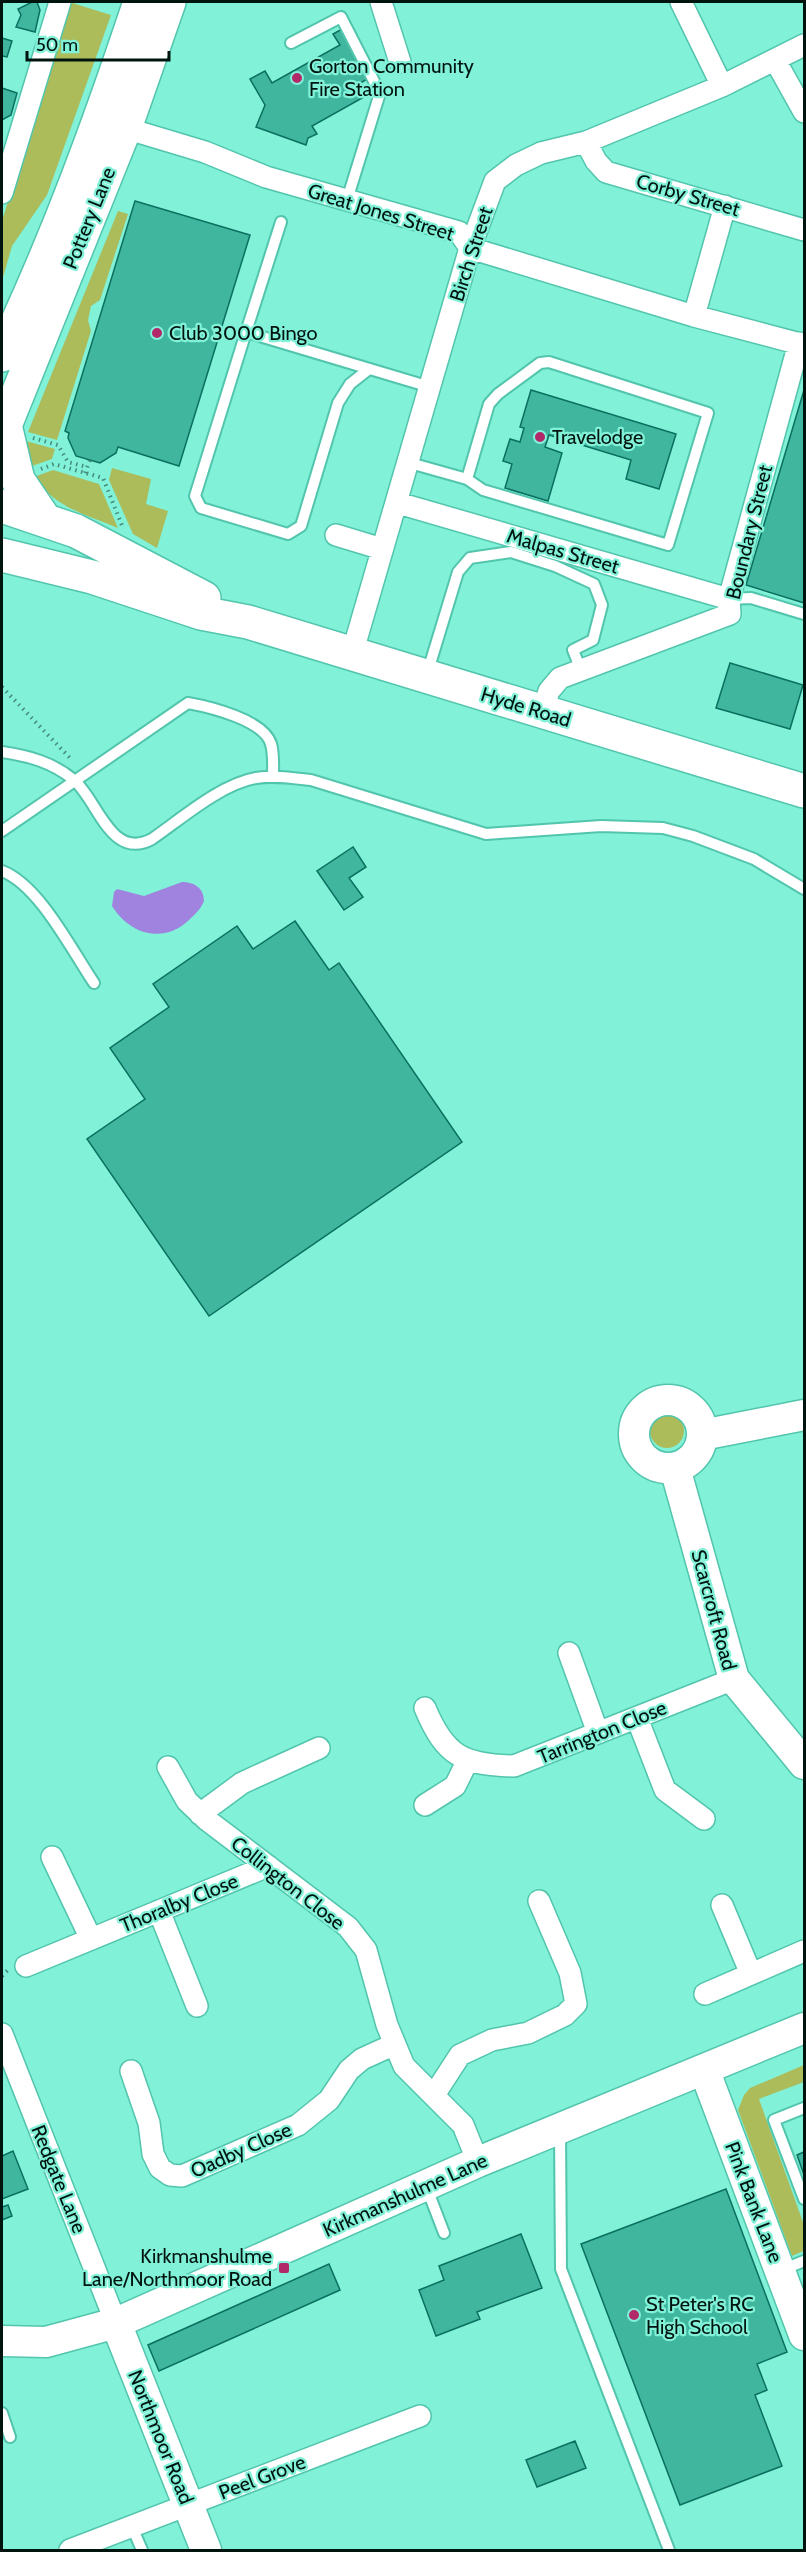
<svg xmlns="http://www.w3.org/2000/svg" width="806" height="2552" font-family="Cabin,sans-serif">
	<rect width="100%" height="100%" fill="#81f1d8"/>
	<path fill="#acbc5b" d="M 69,2 L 111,15 L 47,195 L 12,246 L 2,281 L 2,221 Z
		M 118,211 L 128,214 L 100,300 L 91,306 L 88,320 L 91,331 L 57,440 L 28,432 Z
		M 26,441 L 55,449 L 52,459 L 29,467 Z
		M 112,468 L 151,479 L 146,504 L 168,511 L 157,548 L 133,534 L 109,480 Z
		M 53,470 L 99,484 L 118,528 C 84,514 56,508 34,477 Z
		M650 1431a17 17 0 1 1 34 0a17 17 0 1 1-34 0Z
		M 804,2065 L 804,2082 L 759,2099 L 804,2225 L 804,2251 L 792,2256 L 738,2110 L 744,2095 L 750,2088 Z"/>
	<path fill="#a083df" d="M 182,882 C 194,882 204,888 204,901 C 201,909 195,914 189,920 C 164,944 130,935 112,906 L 114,892 L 117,889 L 144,896 Z"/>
	<path fill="#41b69f" stroke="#0a705f" stroke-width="1.5" d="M 32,2 L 37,2 L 40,10 L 35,32 L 16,27 L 21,15 L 18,9 Z
		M 342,29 L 369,78 L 357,85 L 364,97 L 312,126 L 317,134 L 308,138 L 306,145 L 256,127 L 265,105 L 250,79 L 265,71 L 272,83 L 340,45 L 333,34 Z
		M 2,38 L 12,41 L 7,57 L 2,56 Z
		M 2,88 L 17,93 L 11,115 L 2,120 Z
		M 135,201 L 250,235 L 179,466 L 118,447 L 116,453 L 100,463 L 76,456 L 68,438 L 69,433 L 65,431 Z
		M 531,390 L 676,434 L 659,489 L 626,479 L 631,460 L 549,435 L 545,447 L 562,453 L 548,501 L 505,488 L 512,464 L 503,461 L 510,439 L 520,442 L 524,428 L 520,427 Z
		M 804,390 L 804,603 L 746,585 Z
		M 730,663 L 803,685 L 790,729 L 716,708 Z
		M 353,847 L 366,867 L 349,878 L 363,897 L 344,910 L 317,871 Z
		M 295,921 L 329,970 L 339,963 L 462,1142 L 209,1316 L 87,1139 L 145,1099 L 110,1048 L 169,1007 L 153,984 L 237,926 L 253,949 Z
		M 13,2151 L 28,2189 L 2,2199 L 2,2156 Z
		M 804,2152 L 804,2175 L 797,2155 Z
		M 726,2189 L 787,2352 L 757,2364 L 767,2390 L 755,2395 L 782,2466 L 680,2505 L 581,2244 Z
		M 8,2205 L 12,2216 L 2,2220 L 2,2207 Z
		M 521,2234 L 542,2288 L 477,2312 L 480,2319 L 436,2336 L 419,2290 L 444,2280 L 439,2266 Z
		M 329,2264 L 340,2290 L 159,2371 L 148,2345 Z
		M 575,2441 L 586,2468 L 537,2487 L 526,2460 Z"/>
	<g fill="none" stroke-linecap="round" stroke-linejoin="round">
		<defs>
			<path id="lane" d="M 291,43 L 341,17 L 380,93 L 347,200
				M 246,332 L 281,222
				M 369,369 L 350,384 L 338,403 L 301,526 L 288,534 L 201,508 L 195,496 L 246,332 L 430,387
				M 410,463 L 467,479 L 489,404 L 498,394 L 540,363 L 549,362 L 708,413 L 668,545 L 483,490 L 467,479
				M 729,599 L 751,598 L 804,614
				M 427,674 L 458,572 L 470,558 L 511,552 L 555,566 L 594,584 L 602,605 L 593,640 L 573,650 L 581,670
				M 2,752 C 29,756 52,762 74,780 C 98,801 111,861 152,839 C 181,819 221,784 256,778 C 274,775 293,778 311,780 L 486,834 L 601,826 L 663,828 L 693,836 L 754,859 L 804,889
				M 2,831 L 188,703 C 210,707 264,720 271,744 C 274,754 273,767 273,777
				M 2,871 C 39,885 71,949 94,983
				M 804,2108 L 774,2120 L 804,2199
				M 560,2130 L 561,2269 L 669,2550
				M 426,2186 L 444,2233
				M 782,2270 L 804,2261
				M 2,2413 L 10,2437
				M 132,2527 L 142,2550"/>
			<path id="street" d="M 381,2 L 400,62
				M 681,2 L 722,86
				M 775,60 L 804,112
				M 119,119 L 125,128 L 205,152 L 266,177 L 459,232 L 470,248 L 694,316 L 804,345
				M 586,142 L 596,161 L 606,172 L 804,230
				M 2,193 L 60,2
				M 694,316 L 725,206
				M 398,503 L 729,599
				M 336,535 L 382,549
				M 352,654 L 470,248 L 495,181 L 516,165 L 541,153 L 586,142 L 722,86 L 804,45
				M 542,712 L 549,691 L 560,678 L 730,614 L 729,599 L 799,343
				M 569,1653 L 598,1733
				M 425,1708 C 445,1756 463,1765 514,1766 L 734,1679
				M 637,1718 L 665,1790 L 704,1819
				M 168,1767 L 187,1801 L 207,1820 L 348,1927 L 366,1950 L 387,2025 L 404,2066 L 463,2125 L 478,2162
				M 425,1805 L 455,1786 L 468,1760
				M 200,1814 L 242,1783 L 319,1748
				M 52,1857 L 91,1939
				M 722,1905 L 751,1974
				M 159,1911 L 197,2006
				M 26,1966 L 268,1866
				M 705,1994 L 804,1951
				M 2,2034 L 116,2323
				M 131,2071 L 149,2123 L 153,2154 L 160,2168 L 170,2175 L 182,2176 L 298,2125 L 329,2100 L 349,2070 L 362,2059 L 395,2044
				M 434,2095 L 460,2055 L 492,2040 L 528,2033 L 565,2015 L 576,2004 L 570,1973 L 539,1901
				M 70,2550 L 420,2416"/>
			<path id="secondary" d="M634 1434a34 34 0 1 1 68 0a34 34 0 1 1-68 0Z
				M 702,1435 L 804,1415
				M 675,1468 L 734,1679 L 804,1764
				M 704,2069 L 804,2335
				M 116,2323 L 206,2550
				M 2,2341 L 46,2342 L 116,2323 L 478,2162 L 804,2028"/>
			<path id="highway" d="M 2,355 C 57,240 100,122 140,2
				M 5,425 L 18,480 L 45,520
				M 2,433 L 125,128 L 169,2
				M 2,506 L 76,531 L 204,598
				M 2,555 L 92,577 L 201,613 L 248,622 L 804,791"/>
		</defs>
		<use href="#lane" stroke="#52c5ad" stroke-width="14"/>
		<use href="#street" stroke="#52c5ad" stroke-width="24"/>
		<use href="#secondary" stroke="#52c5ad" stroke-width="33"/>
		<use href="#highway" stroke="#52c5ad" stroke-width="36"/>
		<path stroke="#468c7c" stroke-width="4" stroke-dasharray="1.5 4.5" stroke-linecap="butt" d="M 33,438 L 58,445 L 68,462 L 87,467
			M 41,469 L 54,464 L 103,478 L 123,528
			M 85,473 L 90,460
			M 2,687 L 70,758
			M 2,1976 L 8,1970"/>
		<use href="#lane" stroke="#fff" stroke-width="10"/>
		<use href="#street" stroke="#fff" stroke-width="21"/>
		<use href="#secondary" stroke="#fff" stroke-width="30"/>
		<use href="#highway" stroke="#fff" stroke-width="33"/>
	</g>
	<g fill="#b22969" stroke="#81f1d8" stroke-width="2">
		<circle cx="297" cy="78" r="6"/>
		<circle cx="157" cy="333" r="6"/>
		<circle cx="540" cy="437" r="6"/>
		<rect x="278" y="2262" width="12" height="12" rx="3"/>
		<circle cx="634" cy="2315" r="6"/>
	</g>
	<g text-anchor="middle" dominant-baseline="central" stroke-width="4.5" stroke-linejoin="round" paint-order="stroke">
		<g font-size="20" fill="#00140f" stroke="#81f1d8" text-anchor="start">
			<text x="309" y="66">Gorton Community<tspan x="309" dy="23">Fire Station</tspan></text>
			<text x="169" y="333">Club 3000 Bingo</text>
			<text x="552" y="437">Travelodge</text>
			<text x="272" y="2256" text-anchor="end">Kirkmanshulme<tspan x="272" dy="23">Lane/Northmoor Road</tspan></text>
			<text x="646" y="2304">St Peter's RC<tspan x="646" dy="23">High School</tspan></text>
		</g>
		<g font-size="20" fill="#00140f" stroke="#81f1d8">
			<text transform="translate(688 195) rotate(16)">Corby Street</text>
			<text transform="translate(381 212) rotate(17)">Great Jones Street</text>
			<text transform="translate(89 218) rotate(-68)">Pottery Lane</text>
			<text transform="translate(471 254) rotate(-72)">Birch Street</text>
			<text transform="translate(749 532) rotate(-76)">Boundary Street</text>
			<text transform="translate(563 551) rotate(16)">Malpas Street</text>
			<text transform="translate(526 707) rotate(17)">Hyde Road</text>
			<text transform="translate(714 1610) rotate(75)">Scarcroft Road</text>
			<text transform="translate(602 1732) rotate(-22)">Tarrington Close</text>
			<text transform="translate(288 1883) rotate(38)">Collington Close</text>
			<text transform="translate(179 1903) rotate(-22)">Thoralby Close</text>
			<text transform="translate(241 2150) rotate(-24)">Oadby Close</text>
			<text transform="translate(59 2179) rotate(68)">Redgate Lane</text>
			<text transform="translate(405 2195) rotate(-24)">Kirkmanshulme Lane</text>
			<text transform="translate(754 2202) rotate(69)">Pink Bank Lane</text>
			<text transform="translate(161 2437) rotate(68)">Northmoor Road</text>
			<text transform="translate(262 2477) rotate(-21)">Peel Grove</text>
		</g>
	</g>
	<rect width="806" height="2552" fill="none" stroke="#00140f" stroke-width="6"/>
	<path d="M27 51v9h142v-9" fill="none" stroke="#00140f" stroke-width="3"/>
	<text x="36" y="51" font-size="18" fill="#00140f" stroke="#81f1d8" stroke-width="4.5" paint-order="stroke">50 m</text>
</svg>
